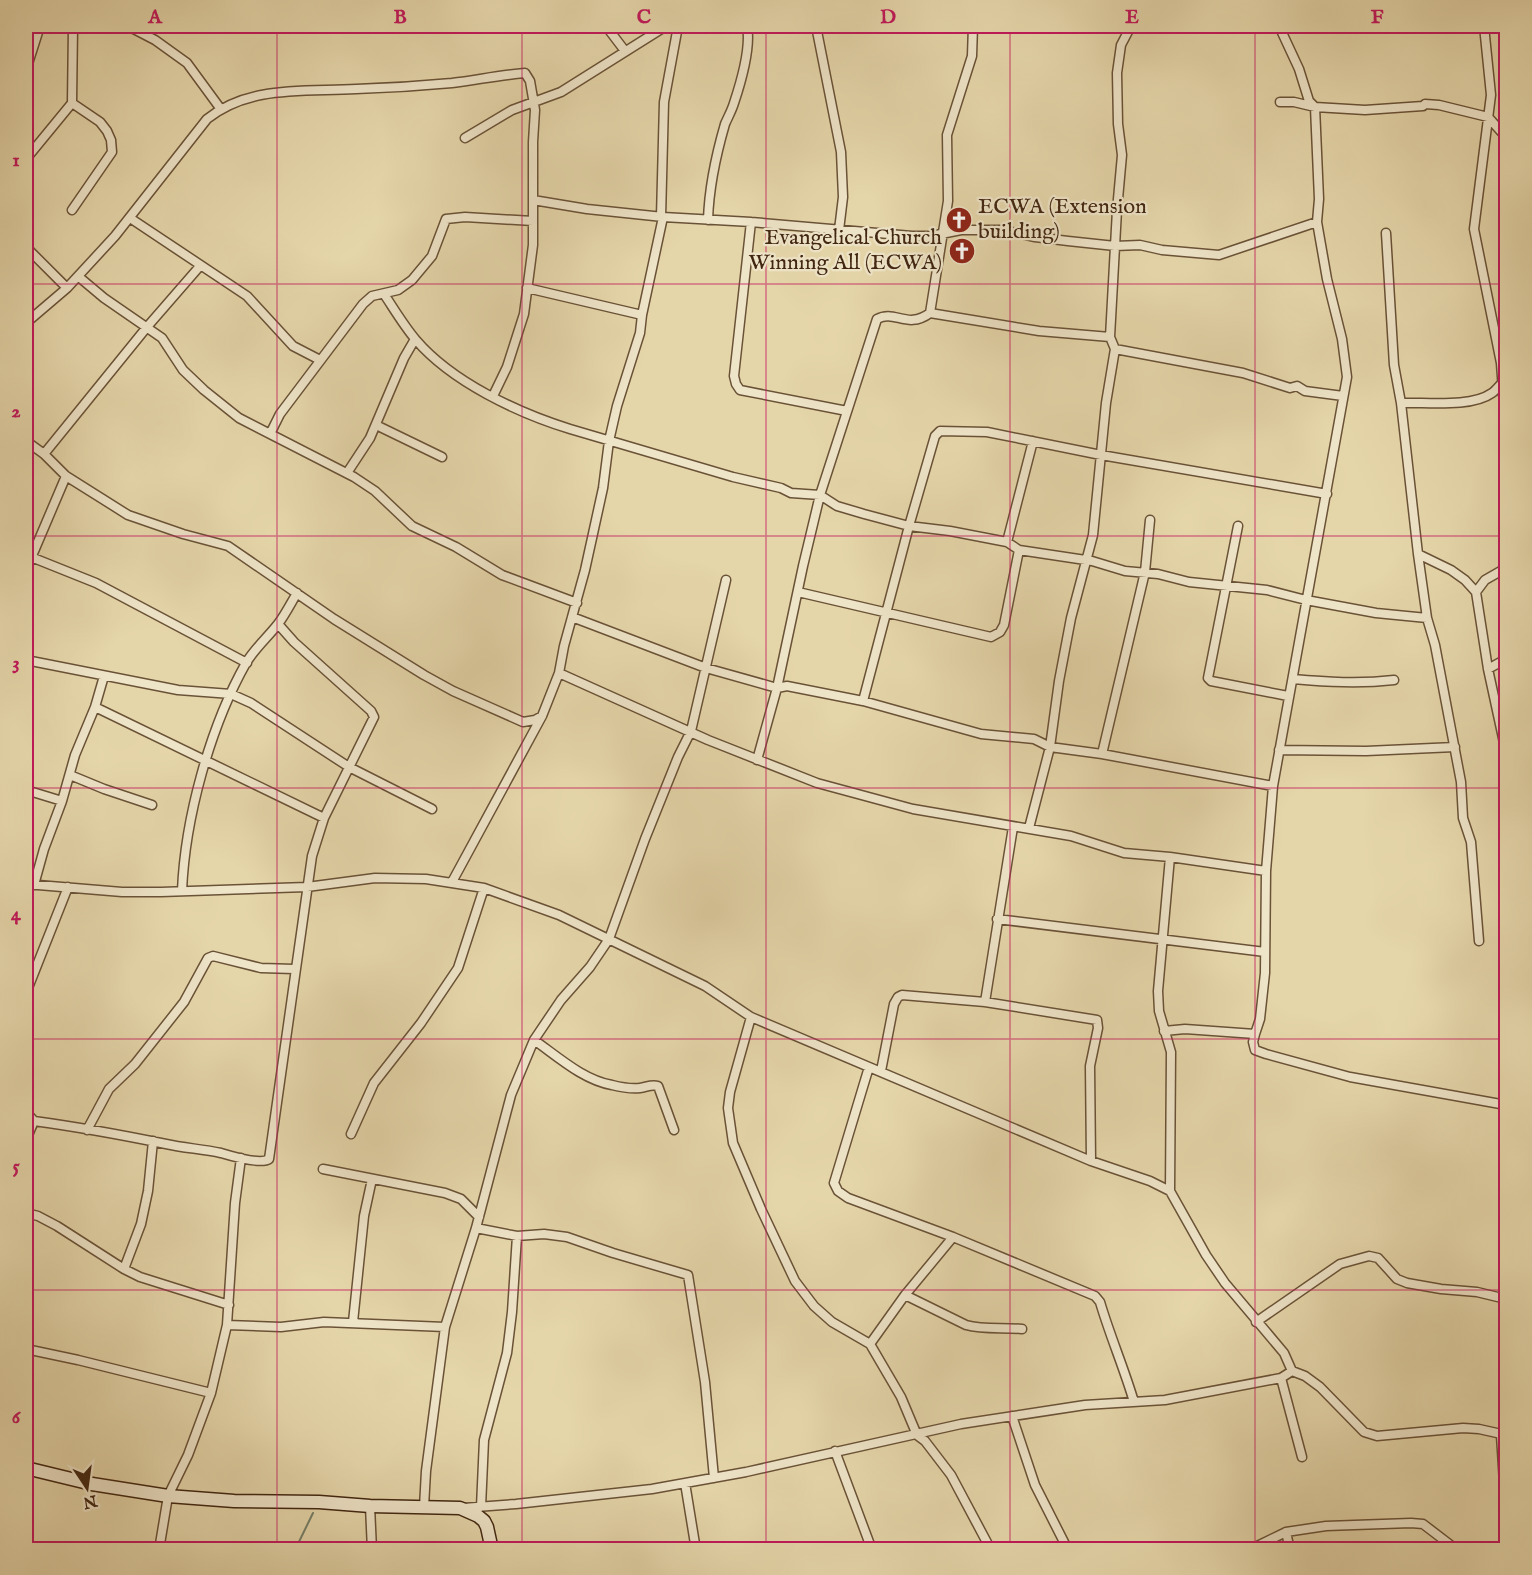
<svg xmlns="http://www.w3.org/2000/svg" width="1532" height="1575" font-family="'IM FELL English',serif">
	<rect width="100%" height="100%" fill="#e5d6aa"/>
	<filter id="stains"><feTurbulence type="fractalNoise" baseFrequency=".00333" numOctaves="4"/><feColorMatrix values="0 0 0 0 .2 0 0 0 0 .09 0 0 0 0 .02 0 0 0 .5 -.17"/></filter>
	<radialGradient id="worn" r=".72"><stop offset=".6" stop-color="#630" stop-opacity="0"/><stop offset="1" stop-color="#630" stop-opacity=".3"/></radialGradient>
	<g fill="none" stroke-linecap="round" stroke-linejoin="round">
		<path stroke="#757f69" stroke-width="2" d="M 295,1550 L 313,1513"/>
		<defs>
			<path id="street" d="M 128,26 L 155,40 L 187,63 L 220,108
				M 606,26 L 625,51
				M 816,26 L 841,152 L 843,197 L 839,230
				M 1484,26 L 1491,95 L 1474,229 L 1501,363 L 1506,433
				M 26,70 L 40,26
				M 1280,102 L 1294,102 L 1315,107 L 1365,110 L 1423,106 L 1425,104 L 1439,105 L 1488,117 L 1506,137
				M 465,138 L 512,110 L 561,92 L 666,26
				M 26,159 L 72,103
				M 533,200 L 587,209 L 663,217 L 751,222 L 912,236 L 931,236 L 961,230 L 1002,230 L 1035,237 L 1068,241 L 1115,246 L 1140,245 L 1162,250 L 1219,255 L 1317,222
				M 72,210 L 112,152 L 111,140 L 107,131 L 100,122 L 72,103 L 73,26
				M 661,217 L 664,102 L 678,26
				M 130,218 L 247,296 L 293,346 L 320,360
				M 708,220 C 709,188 716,155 725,124 C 728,117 732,110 734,103 C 741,82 751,47 747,26
				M 751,222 L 734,376 L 736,384 L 740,390 L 847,411
				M 1386,233 L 1394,365 L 1401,403 L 1418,554 L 1451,570 L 1465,580 L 1476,592 L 1488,669 L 1506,752
				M 26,247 L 67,288
				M 79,277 L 104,298 L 162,338 L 183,370 L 204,390 L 239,418 L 354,477 L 375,491 L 412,526 L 456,547 L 502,575 L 577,603
				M 527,288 L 642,315
				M 384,294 C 394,309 404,326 416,340 C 452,382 518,413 570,429 L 733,477 L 781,488 L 791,493 L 820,495 L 837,506 L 864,514 L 909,526 L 950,531 L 1007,542 L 1019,550 L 1092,561 L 1125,571 L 1158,574 L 1189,582 L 1267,590 L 1306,600 L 1376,613 L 1427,618
				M 930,313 L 948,201 L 947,135 L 972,56 L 973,26
				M 26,323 L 67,288 L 115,236 L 207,119 C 249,85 305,92 356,89 C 388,88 420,86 452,83 C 477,80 500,75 525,73 L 530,81 L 535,110 L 533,142 L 533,245 L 524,314 L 507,367 L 493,396
				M 1115,349 L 1243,373 L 1290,388 L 1297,386 L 1305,391 L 1343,396
				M 1401,403 C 1426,402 1471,408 1492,393 C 1495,391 1499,386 1502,383
				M 376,425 L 442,457
				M 270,434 L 280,414 L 363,304 L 372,296 L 398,290 L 412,280 L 432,256 L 446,219 L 465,217 L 533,221
				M 26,441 L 44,454 L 66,476 L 128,515 L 183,534 L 228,546 L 334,619 L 424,675 L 453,691 L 523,722 L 535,720 L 542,716
				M 44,454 L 147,327 L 200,266
				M 347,473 L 370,438 L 404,358 L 415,339
				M 1238,526 L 1208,678 L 1211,681 L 1288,696
				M 1007,542 L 1033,441
				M 1418,554 L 1427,618 L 1435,645 L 1461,782 L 1463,818 L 1471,842 L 1479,941
				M 31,557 L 96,583 L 247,663
				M 26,570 L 66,476
				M 798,592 L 991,637 L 1000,632 L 1004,625 L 1019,550
				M 1476,592 L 1485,580 L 1506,568
				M 572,617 L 706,668 L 777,688 L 787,686 L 863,701 L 981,734 L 1034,739 L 1050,747 L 1102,754 L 1273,786
				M 26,660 L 178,690 L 231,694 L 251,703 L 349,767 L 432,809
				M 1488,669 L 1506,659
				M 559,673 L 708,740 L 817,783 L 913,809 L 1071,836 L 1124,853 L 1170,857 L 1158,991 L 1159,1011 L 1171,1052 L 1170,1191
				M 1293,679 C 1327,682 1359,684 1394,680
				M 863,701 L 909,526 L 935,436 L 940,431 L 987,432 L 1101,455 L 1327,494
				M 95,707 L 324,818
				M 1279,750 L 1366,751 L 1455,747
				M 1102,754 L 1145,572 L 1150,520
				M 757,760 L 777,688 L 803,566 L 820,495 L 877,319 C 895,309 907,330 930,313 L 1039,331 L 1110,337
				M 70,775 L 104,789 L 152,805
				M 26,790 L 62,801
				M 1029,828 L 1050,747 L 1059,681 L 1071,618 L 1093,535 L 1106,403 L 1115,349 L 1110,337 L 1117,210 L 1122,155 L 1118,124 L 1117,73 L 1121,45 L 1131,26
				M 1170,857 L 1266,871
				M 452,882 L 542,716 L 559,673 L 564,646 L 585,570 L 603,488 L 609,441 L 617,406 L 640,333 L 642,315 L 663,217
				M 26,884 L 122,892 L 161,892 L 307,887 L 375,878 L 426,879 L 484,888 L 559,915 L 705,986 L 751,1017 L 1013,1128 L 1091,1161 L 1150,1181 L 1170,1191 L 1206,1255 L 1225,1283 L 1284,1353 L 1292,1371 L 1281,1378 L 1165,1400 L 1085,1405 L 961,1424 L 746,1472 L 652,1489 L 516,1504 L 463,1508
				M 34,885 L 44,849 L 62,801 L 75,755 L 95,707 L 104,676
				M 182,891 C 185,818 210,727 246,663 C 255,648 267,638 278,624 C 285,615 291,603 297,593
				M 997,919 L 1265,952
				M 26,993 L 68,887
				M 985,1002 L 1013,827
				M 751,1017 L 730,1092 L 728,1108 L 733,1143 L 761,1209 L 795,1281 L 814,1306 L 832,1322 L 870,1344 L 901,1397 L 917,1435 L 925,1441 L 951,1475 L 991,1550
				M 1164,1031 L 1185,1029 L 1255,1034 L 1253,1042 L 1255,1050 L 1266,1054 L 1350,1077 L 1506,1105
				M 1255,1034 L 1260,1019 L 1265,973 L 1266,871 L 1273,786 L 1347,377 L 1342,339 L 1327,279 L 1317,222 L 1319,199 L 1315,107 L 1309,101 L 1299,69 L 1279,26
				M 534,1040 C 557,1056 583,1080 612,1085 C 620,1087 632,1089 640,1088 C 647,1087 651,1084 658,1086 L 674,1130
				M 869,1067 L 834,1183 L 838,1191 L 848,1198 L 953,1237 L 1095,1296 L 1100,1302 C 1110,1336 1124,1368 1134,1402
				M 881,1071 L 894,1004 L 898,997 L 902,995 L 985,1002 L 1097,1020 L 1098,1028 L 1090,1066 L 1091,1161
				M 26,1112 L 34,1121 C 78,1127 122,1135 166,1144 C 184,1148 202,1149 221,1153 C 231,1156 261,1165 269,1159 L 312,856 L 324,818 L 374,717 L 371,711 L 294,642 L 278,624
				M 87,1130 L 109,1089 L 135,1064 L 184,1002 L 208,958 L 213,956 L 261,968 L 294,969
				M 351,1134 L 374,1083 L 421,1023 L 458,968 L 484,888
				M 26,1140 L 34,1121
				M 323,1169 L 445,1193 L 461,1199 L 479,1217
				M 26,1213 L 38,1216 L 57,1226 L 124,1269 L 140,1277 L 229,1305
				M 476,1228 L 517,1236 L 544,1234 L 567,1237 L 613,1253 L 688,1275 L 705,1382 L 714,1478
				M 124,1269 L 141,1224 L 148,1191 L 153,1141
				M 905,1295 L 966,1325 C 984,1330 1003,1327 1022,1329
				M 353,1322 L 364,1216 L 372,1179
				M 1256,1322 L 1340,1264 L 1369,1256 L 1378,1258 L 1397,1279 L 1407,1283 L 1441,1289 L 1477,1292 L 1506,1299
				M 227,1325 L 281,1327 L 324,1322 L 445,1327
				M 870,1344 L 905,1295 L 953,1237
				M 26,1349 L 78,1360 L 211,1393
				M 1292,1371 L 1305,1376 L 1320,1387 L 1364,1432 L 1377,1436 L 1463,1428 L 1479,1429 L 1506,1435
				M 1281,1378 L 1302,1457
				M 1012,1416 L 1035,1485 L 1068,1550
				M 1501,1435 L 1506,1516
				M 835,1451 L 872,1550
				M 685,1483 L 696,1550
				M 370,1506 L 372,1550
				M 424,1507 L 426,1471 L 445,1327 L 476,1228 L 511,1095 L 534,1040 L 561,1000 L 590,967 L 609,939 L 645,839 L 678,757 L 691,731 L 726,580
				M 481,1507 L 484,1440 L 507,1353 L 512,1312 L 517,1236
				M 1286,1532 L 1290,1550
				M 159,1550 L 168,1496 L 188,1455 L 211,1393 L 227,1325 L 235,1203 L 241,1158
				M 1249,1550 L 1286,1532 L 1326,1526 L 1411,1523 L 1423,1524 L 1457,1550
				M 1503,1550 L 1506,1545"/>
			<path id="secondary" d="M 26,1468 L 92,1484 L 168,1496 L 234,1501 L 319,1502 L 370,1506 L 460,1508 L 478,1516 L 484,1521 L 487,1527 L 492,1550"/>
		</defs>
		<use href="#street" stroke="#6a5237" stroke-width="11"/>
		<use href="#secondary" stroke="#412611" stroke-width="15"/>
		<use href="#street" stroke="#eee4c8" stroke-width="8"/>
		<use href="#secondary" stroke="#eee4c8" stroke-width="12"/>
	</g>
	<path fill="none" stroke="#c2185b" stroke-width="1.5" stroke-opacity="0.55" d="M 277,26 L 277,1550M 522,26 L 522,1550M 766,26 L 766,1550M 1010,26 L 1010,1550M 1255,26 L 1255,1550M 26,284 L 1506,284M 26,536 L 1506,536M 26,788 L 1506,788M 26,1039 L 1506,1039M 26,1290 L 1506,1290"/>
	<defs>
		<symbol id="church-disc" viewBox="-11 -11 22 22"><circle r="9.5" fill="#8f2418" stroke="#eee4c8"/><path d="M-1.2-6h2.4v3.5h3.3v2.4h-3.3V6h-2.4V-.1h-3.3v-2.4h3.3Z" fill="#fff"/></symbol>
	</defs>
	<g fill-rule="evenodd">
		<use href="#church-disc" x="944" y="205" width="30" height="30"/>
		<use href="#church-disc" x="947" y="236" width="30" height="30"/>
	</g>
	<g text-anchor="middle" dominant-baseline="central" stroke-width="4.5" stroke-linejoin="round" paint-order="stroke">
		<g font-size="22" fill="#412611" stroke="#eee4c8" text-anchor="start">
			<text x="978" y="207">ECWA (Extension<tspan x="978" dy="25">building)</tspan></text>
			<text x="942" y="238" text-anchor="end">Evangelical Church<tspan x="942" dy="25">Winning All (ECWA)</tspan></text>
		</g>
	</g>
	<rect width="1532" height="1575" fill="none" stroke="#e5d6aa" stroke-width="66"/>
	<g transform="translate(87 1488) rotate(167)" stroke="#eee4c8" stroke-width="4.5" paint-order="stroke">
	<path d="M0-4.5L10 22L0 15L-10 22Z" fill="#412611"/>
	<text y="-9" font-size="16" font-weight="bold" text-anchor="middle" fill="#412611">N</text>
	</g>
	<rect x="33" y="33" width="1466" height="1509" fill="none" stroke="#c2185b" stroke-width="2"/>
	<g font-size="20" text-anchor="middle" font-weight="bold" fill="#c2185b">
		<text x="155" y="23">A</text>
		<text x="400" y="23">B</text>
		<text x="644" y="23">C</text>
		<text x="888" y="23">D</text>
		<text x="1132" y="23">E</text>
		<text x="1377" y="23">F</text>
		<text x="16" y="166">1</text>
		<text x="16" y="417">2</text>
		<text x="16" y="669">3</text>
		<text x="16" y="920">4</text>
		<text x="16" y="1172">5</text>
		<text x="16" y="1423">6</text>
	</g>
	<rect width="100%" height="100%" filter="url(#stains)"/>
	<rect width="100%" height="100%" fill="url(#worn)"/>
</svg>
